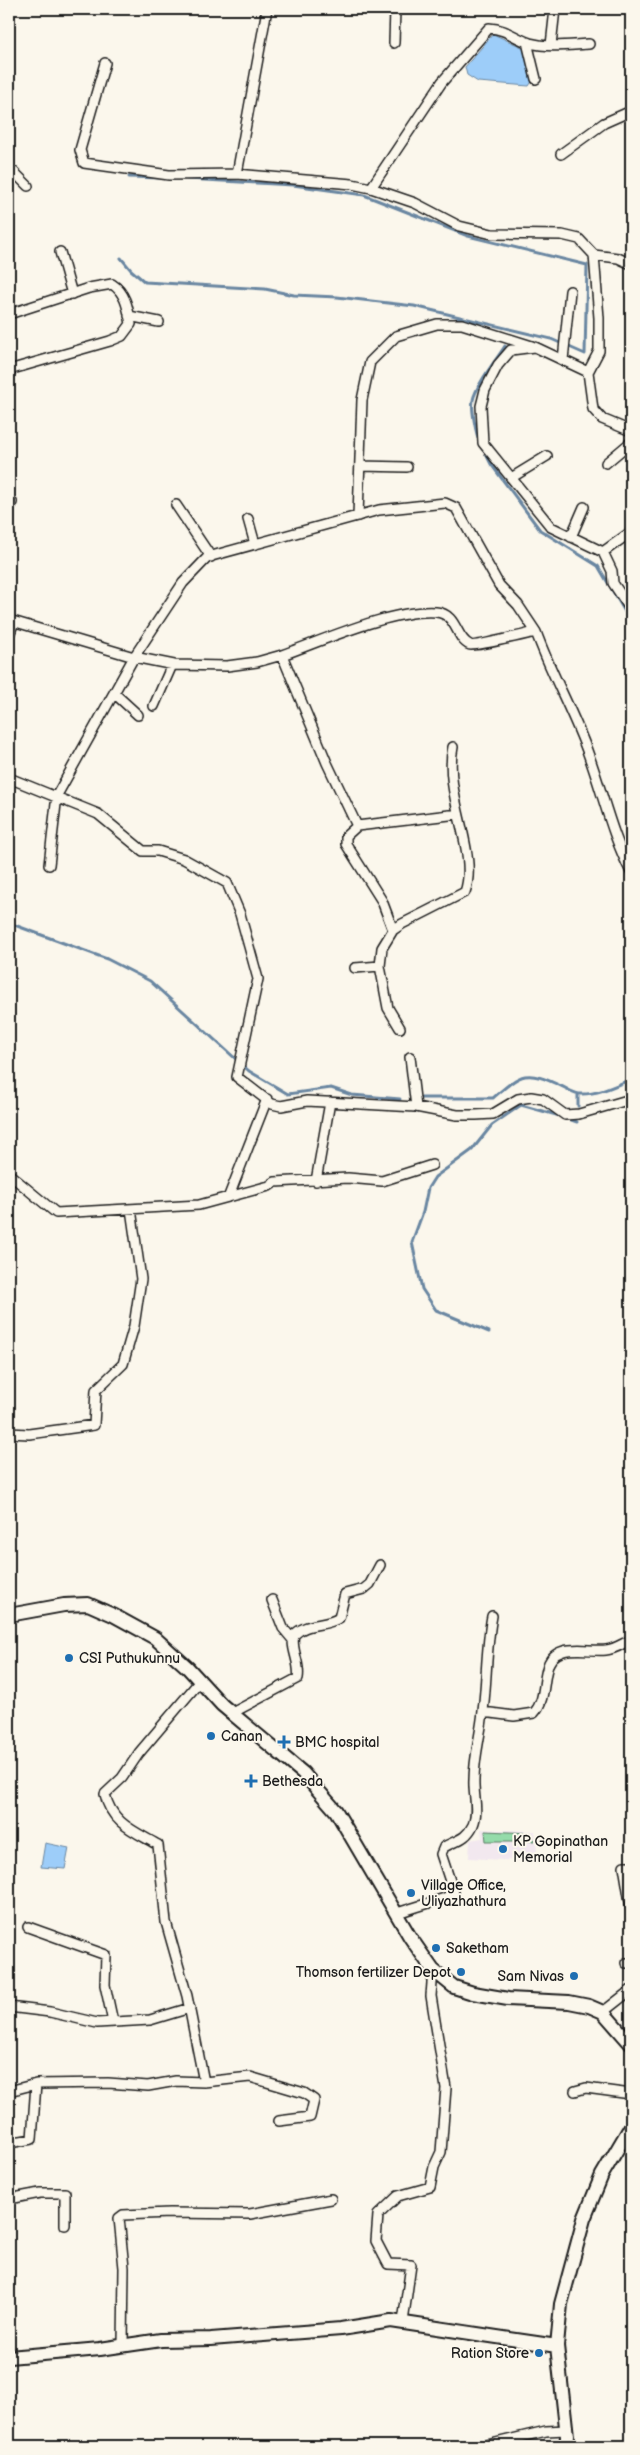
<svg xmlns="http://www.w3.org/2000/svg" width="640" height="2455" font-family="'Balsamiq Sans',sans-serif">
	<rect width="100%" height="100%" fill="#fbf7ec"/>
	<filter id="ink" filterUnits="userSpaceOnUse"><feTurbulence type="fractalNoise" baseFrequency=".02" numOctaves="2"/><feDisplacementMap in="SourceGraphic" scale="10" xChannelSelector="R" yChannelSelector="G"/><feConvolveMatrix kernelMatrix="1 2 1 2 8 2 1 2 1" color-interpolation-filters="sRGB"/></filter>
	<g filter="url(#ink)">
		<path fill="#f2e8ef" d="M 481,1829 L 535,1831 L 538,1862 L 469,1858 L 470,1840 L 482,1838 Z"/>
		<path fill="#94dbaa" stroke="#587c63" d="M 485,1831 L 531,1833 L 534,1841 L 486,1841 Z"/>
		<path fill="#9dcdf9" stroke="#6986a1" d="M 493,34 L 531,51 L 533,80 L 529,86 L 478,82 L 467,75 L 465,67 Z
			M 45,1843 L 69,1848 L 65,1869 L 41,1867 Z"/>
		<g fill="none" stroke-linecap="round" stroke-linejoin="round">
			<path stroke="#6986a1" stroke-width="3" d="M 129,177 L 163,178
				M 121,258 L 131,270 L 145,282 L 265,289 L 294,295 L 337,297 L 414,306 L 551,339 L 585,354 L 587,265 L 468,236 L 364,195 L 293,185 L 187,179
				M 480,442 C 476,435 471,408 473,400 C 476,385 497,359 505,346
				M 484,450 L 491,464 L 540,530 L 598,566 L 631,622
				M 9,923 L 107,959 L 150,981 L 249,1071 L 288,1094 L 331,1088 L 352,1095 L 400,1099
				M 420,1098 L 493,1098 C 522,1073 525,1069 561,1086 C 566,1088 573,1093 579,1094 C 597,1095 615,1086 631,1079
				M 578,1106 L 578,1094
				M 566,1118 L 577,1122
				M 489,1332 L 436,1310 L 422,1289 L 412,1242 L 423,1212 L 428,1188 L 435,1177 L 472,1150 L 492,1125 L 521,1105 L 560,1116"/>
			<defs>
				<path id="street" d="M 527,42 L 536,79
					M 394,43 L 395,9
					M 551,45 L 555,9
					M 105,63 L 80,150 L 84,163 L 169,175 L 237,174 L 352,184 L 371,188 L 415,203 L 459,226 L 492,234 L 562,235 L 579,239 L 594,255 L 599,318 L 599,351 L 588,372 L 593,409 L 602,419 L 631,431
					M 561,154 L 604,123 L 631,111
					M 9,172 L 14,172 L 28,186
					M 237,174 L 267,9
					M 371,188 L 442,82 L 489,28 C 507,29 514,38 530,43 C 548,48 570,45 589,44
					M 60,252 L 72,294
					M 594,255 L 618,258 L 631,264
					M 9,314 L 89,288 L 112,284 C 126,293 128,309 131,324 L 122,336 L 110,341 L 9,370
					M 129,316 L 159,322
					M 563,360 L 570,291
					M 588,372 L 535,347 L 511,350 L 498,365 L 485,390 L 481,406 L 483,443 L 551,527 L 603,552 L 612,571 L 613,583 L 631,610
					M 606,463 L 631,442
					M 360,466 L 407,467
					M 511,478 L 547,456
					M 176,505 L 211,557
					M 9,511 L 12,502
					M 358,516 L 362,400 L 370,362 L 396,336 L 437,324 L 462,324 L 532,346
					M 248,519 L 255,544
					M 571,537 L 584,507
					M 603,552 L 631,532
					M 9,620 L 134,657 L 174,665 L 227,666 L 257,662 L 282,655
					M 9,635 L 14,622
					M 114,693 L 138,715
					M 154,706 L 172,665
					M 9,778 L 98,814 L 143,851 L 158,851 L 184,859 L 227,883 L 240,914 L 258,979 L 237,1077 L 272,1104 L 281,1106 L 307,1101 L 416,1107 L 457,1115 L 476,1115 L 493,1114 L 518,1099 L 531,1097 L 543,1099 L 565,1115 L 579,1114 L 631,1099
					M 357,826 L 327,763 L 282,655 C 324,640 392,609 436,612 C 458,614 455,639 470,645 C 474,647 527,634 536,632 C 551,674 574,713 589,756 C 603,794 612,836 631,872
					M 49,865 L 57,795 L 134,657 L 183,583 L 208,557 L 379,510 L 445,503 L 456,508 L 499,585 L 518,605 L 536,632
					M 393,930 L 382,901 L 346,844 L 346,836 L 357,826 L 458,814
					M 355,968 L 380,966
					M 400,1028 L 388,1008 L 380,966 L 382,948 L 393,930 L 402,924 L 465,892 C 479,853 443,794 453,747
					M 410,1057 L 416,1107
					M 9,1174 L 56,1213 L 199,1205 L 269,1186 L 275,1182 L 348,1178 L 382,1181 L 432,1165
					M 316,1181 L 330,1102
					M 229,1196 L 267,1099
					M 9,1433 L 29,1434 L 94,1425 L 96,1390 L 123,1364 L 134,1326 L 141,1279 L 131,1209
					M 272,1600 L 283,1628 L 293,1640
					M 200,1681 L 139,1753 L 122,1778 L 105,1794 C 111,1823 134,1831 158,1845 L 166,1922 L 187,1996 L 204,2082
					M 483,1712 L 514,1716 L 534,1713 C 545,1701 543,1683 547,1669 C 553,1641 585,1652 606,1650 C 616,1649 623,1643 631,1640
					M 232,1713 L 298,1678 C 301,1663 290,1649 294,1635 C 306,1622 325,1627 339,1618 L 345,1594 L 364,1589 L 370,1584 L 380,1565
					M 631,1866 L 624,1866 L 631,1908
					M 397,1913 L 445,1898 L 454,1893 L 441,1854 L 444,1847 C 456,1840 466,1840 473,1825 C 479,1811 473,1794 474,1780 C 474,1756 481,1734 483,1711 C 487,1679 486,1648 492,1616
					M 28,1927 L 106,1955 L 105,1985 L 113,2022
					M 626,1963 L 631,1963
					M 9,2007 L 50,2012 L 97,2023 L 150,2020 L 190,2008
					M 603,2012 L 631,1990
					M 9,2091 L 36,2084 L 108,2083 L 148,2086 L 176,2081 L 204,2082 L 250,2077 L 304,2093 L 314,2100 L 310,2117 L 279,2121
					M 575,2091 L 586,2088 L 631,2094
					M 9,2143 L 32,2139 L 36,2084
					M 9,2199 L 40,2193 L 65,2193 L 65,2225
					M 403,2322 L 411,2265 L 388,2264 L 376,2241 L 378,2215 L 398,2196 L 430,2187 L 434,2167 L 441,2152 L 446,2088 L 431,1996 L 433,1970
					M 123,2345 L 124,2268 L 119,2218 L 123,2215 L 169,2213 L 250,2214 L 331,2199
					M 483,2446 L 546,2431 L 566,2430"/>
				<path id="secondary" d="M 9,1615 L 64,1605 L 88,1604 L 113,1615 L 155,1638 L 188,1668 L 222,1705 L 303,1773 L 336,1811 L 410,1937 L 433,1970 L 454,1987 L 473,1993 L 508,1999 L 569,2002 L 589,2006 L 603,2012 L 631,2044
					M 9,2357 L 100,2349 L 161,2340 L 211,2339 L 341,2329 L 391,2321 L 557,2346
					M 566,2446 L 567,2436 L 557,2346 L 561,2304 L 584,2219 L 602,2175 L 631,2126"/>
			</defs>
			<use href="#street" stroke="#1c1c1c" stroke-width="12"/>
			<use href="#secondary" stroke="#1c1c1c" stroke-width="16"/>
			<use href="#street" stroke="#fbf7ec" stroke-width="9"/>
			<use href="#secondary" stroke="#fbf7ec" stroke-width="12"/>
		</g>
	</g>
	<g fill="#1f6fb2" stroke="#fbf7ec" stroke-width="2">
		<circle cx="69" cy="1658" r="5"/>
		<circle cx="211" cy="1736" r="5"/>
		<path d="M281.5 1734.5h5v5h5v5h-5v5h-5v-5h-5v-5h5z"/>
		<path d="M248.5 1773.5h5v5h5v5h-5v5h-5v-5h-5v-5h5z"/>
		<circle cx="503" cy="1849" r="5"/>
		<circle cx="411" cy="1893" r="5"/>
		<circle cx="436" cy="1948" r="5"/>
		<circle cx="461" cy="1972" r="5"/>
		<circle cx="574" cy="1976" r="5"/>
		<circle cx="539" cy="2353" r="5"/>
	</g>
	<g text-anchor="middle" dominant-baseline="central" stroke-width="4" stroke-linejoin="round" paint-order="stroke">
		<g font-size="14" fill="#1c1c1c" stroke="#fbf7ec" text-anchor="start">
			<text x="79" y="1658">CSI Puthukunnu</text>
			<text x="221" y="1736">Canan</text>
			<text x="295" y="1742">BMC hospital</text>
			<text x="262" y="1781">Bethesda</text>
			<text x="513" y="1841">KP Gopinathan<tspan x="513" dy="16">Memorial</tspan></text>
			<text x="421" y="1885">Village Office,<tspan x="421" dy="16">Uliyazhathura</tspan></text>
			<text x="446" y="1948">Saketham</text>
			<text x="451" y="1972" text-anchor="end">Thomson fertilizer Depot</text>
			<text x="564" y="1976" text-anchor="end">Sam Nivas</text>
			<text x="529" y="2353" text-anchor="end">Ration Store</text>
		</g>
	</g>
	<rect width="640" height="2455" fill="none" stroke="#fbf7ec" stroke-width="30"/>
	<rect x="15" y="15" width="610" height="2425" fill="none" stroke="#1c1c1c" stroke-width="2" filter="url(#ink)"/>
</svg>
